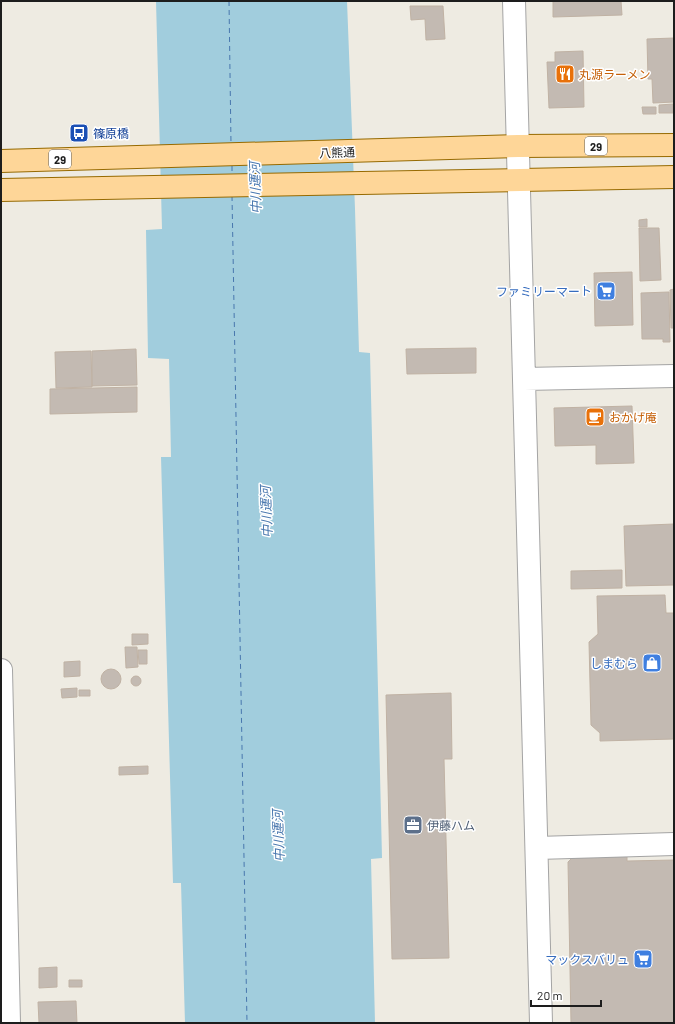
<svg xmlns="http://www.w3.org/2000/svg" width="675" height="1024" font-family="Barlow,'Noto Sans JP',sans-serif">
	<rect width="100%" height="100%" fill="#eeebe2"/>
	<path fill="#a1cddd" d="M 156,1 L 347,1 L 355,209 L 359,352 L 370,353 L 382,858 L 371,859 L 375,1023 L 185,1023 L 181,883 L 173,883 L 161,457 L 171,457 L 169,359 L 148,358 L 146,230 L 162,229 Z"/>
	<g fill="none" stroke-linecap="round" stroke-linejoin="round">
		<path stroke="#4877ae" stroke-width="1" stroke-dasharray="5 4" stroke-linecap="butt" d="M 229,1 L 231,144
			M 232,166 L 232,174
			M 232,196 L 247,1023"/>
	</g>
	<path fill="#c3bab2" stroke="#c0b2a4" d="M 553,1 L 621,1 L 622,15 L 553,17 Z
		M 410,6 L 443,6 L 445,39 L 426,40 L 425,19 L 411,20 Z
		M 674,38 L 674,102 L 653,103 L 652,79 L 648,79 L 647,39 Z
		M 583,51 L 584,107 L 549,108 L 547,62 L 555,62 L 555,52 Z
		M 673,104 L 673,113 L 659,113 L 659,105 Z
		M 642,107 L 656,107 L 656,114 L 643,114 Z
		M 647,219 L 647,227 L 639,227 L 639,220 Z
		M 639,228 L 659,228 L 661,280 L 640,281 Z
		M 632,272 L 633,325 L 595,326 L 594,273 Z
		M 674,289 L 674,328 L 671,328 L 670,290 Z
		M 669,292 L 670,342 L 663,342 L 663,339 L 642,339 L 641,293 Z
		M 476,348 L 476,373 L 407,374 L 406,349 Z
		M 136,349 L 137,385 L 92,386 L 92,351 Z
		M 91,351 L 92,387 L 56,388 L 55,352 Z
		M 137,387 L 137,412 L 50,414 L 50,389 Z
		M 632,406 L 634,463 L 596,464 L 596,445 L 555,446 L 554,408 Z
		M 674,524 L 674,585 L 626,586 L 624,526 Z
		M 622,570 L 622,588 L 571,589 L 571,571 Z
		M 665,595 L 666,613 L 674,613 L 674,739 L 600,741 L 600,733 L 591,725 L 589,642 L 598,634 L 597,596 Z
		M 132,634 L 148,634 L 148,644 L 132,645 Z
		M 125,647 L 137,647 L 138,667 L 126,668 Z
		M 138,650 L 147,650 L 147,664 L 139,664 Z
		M 80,661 L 80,676 L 64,677 L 64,662 Z
		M101 679a10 10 0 1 1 20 0a10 10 0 1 1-20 0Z
		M131 681a5 5 0 1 1 10 0a5 5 0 1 1-10 0Z
		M 77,688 L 77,697 L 62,698 L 61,689 Z
		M 79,690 L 90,690 L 90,696 L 79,696 Z
		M 451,693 L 452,759 L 444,759 L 449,958 L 392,959 L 386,695 Z
		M 148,766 L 148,774 L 119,775 L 119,767 Z
		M 627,856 L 627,861 L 674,860 L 674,1023 L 571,1023 L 568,862 L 573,857 Z
		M 57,967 L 57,987 L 39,988 L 39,968 Z
		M 69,980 L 82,980 L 82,987 L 69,987 Z
		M 76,1001 L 77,1023 L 39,1023 L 38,1002 Z"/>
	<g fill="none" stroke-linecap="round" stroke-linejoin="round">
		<defs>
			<path id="minor" d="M 514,1 L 541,1023
				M 524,379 L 674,376
				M 1,670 L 9,1023
				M 537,848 L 674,844"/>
			<path id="major" d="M 1,161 L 518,146 L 674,145
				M 1,190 L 674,177"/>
		</defs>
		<use href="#minor" stroke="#a4a4a4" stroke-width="24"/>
		<use href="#major" stroke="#966a00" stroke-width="24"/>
		<use href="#minor" stroke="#fff" stroke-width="22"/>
		<use href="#major" stroke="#fed698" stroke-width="22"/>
	</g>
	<defs>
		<symbol id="restaurant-square" viewBox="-11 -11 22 22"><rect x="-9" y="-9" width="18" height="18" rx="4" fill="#e8710a" stroke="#fff"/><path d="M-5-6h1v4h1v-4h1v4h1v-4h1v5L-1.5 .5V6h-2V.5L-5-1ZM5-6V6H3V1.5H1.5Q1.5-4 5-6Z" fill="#fff"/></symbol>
		<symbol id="bus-square" viewBox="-11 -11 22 22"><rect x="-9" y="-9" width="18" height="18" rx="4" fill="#1a4fb4" stroke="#fff"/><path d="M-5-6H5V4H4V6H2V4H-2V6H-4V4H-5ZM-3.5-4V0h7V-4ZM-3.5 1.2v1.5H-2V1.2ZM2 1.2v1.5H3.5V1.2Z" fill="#fff"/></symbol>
		<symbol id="supermarket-square" viewBox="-11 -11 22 22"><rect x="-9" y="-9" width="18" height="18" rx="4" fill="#3f7fe0" stroke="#fff"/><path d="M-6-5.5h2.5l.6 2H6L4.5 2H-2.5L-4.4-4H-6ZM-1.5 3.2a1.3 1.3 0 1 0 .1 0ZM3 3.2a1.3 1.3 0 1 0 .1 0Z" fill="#fff"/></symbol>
		<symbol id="cafe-square" viewBox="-11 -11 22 22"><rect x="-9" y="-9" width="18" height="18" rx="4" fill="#e8710a" stroke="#fff"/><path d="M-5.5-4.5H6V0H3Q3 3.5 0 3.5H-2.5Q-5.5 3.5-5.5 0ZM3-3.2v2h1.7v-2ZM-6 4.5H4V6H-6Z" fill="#fff"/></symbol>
		<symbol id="shop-square" viewBox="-11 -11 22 22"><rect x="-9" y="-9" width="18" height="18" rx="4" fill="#3f7fe0" stroke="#fff"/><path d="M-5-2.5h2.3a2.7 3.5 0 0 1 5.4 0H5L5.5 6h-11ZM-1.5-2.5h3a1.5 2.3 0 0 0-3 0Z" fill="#fff"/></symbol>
		<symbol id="office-square" viewBox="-11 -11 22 22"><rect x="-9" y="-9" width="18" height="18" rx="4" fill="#5c6f8a" stroke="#fff"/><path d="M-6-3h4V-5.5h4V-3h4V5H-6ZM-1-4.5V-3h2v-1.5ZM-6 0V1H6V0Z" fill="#fff"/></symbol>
	</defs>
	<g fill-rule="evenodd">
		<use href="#restaurant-square" x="554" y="63" width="22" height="22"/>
		<use href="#bus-square" x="68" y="122" width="22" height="22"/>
		<use href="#supermarket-square" x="595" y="280" width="22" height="22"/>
		<use href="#cafe-square" x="584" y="406" width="22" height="22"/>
		<use href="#shop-square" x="641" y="652" width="22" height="22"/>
		<use href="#office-square" x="402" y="814" width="22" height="22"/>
		<use href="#supermarket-square" x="632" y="948" width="22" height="22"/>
	</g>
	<g text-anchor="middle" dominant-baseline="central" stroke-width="3" stroke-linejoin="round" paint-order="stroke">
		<g fill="#fff" stroke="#616161" stroke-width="1">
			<rect x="585" y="137" width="22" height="18" rx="3"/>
			<rect x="49" y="150" width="22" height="18" rx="3"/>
		</g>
		<g font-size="11" font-weight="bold" fill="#1d1d1d">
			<text x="596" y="146">29</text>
			<text x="60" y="159">29</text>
		</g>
		<g font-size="12" fill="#c56008" stroke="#fff" text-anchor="start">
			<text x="579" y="74">丸源ラーメン</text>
			<text x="609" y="417">おかげ庵</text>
		</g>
		<g font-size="12" fill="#164399" stroke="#fff" text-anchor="start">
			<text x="93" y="133">篠原橋</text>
		</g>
		<g font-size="12" fill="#1d1d1d" stroke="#fff">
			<text transform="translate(337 152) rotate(-2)">八熊通</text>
		</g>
		<g font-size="12" fill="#366cbe" stroke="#fff" text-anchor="end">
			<text x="592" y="291">ファミリーマート</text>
			<text x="638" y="663">しまむら</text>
			<text x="629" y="959">マックスバリュ</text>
		</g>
		<g font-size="12" fill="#4e5e75" stroke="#fff" text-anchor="start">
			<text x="427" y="825">伊藤ハム</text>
		</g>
		<g font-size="13" font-style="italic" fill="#4877ae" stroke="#fff">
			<text transform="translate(255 188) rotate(-92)">中川運河</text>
			<text transform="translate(266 512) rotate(-92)">中川運河</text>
			<text transform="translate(278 836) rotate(-92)">中川運河</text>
		</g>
	</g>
	<rect width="675" height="1024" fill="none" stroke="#1d1d1d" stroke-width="4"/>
	<path d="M531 1000v6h70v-6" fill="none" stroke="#1d1d1d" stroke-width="2"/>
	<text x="537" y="1000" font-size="12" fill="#1d1d1d" stroke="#ffffff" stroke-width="3" paint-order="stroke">20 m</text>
</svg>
